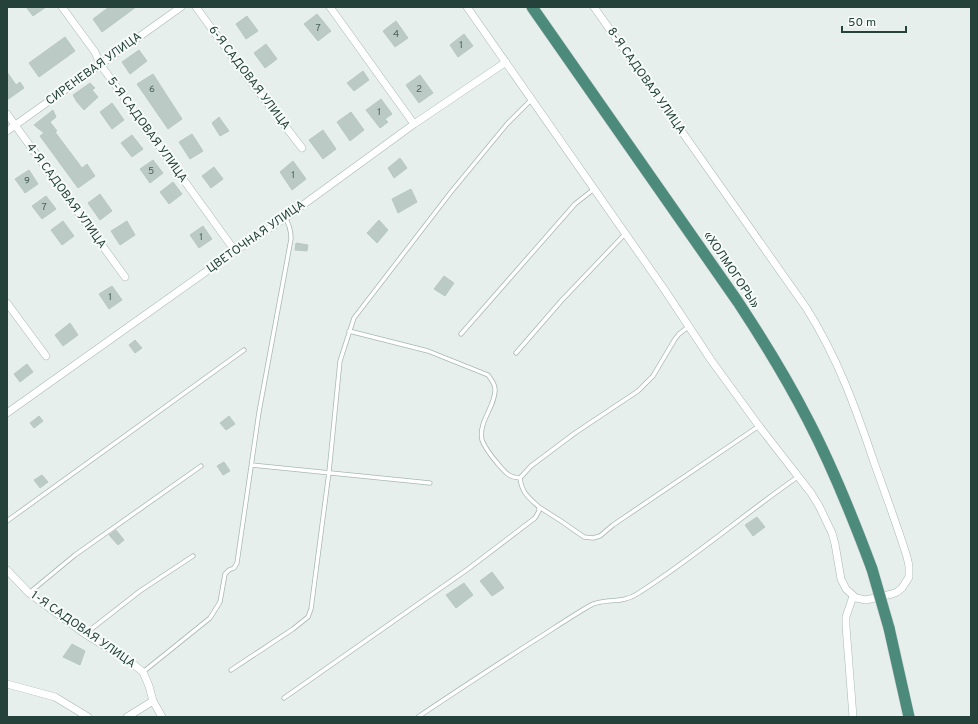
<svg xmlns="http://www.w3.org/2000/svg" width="978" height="724" font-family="Overpass,sans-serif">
	<rect width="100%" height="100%" fill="#e6efeb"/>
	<path fill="#bbcac4" stroke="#b8c9c2" d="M 26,7 L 46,7 L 33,16 Z
		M 109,7 L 136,7 L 102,32 L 93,19 Z
		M 317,14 L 331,31 L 318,41 L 304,24 Z
		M 247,16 L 258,31 L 246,39 L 236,24 Z
		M 396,21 L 408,38 L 395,47 L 383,31 Z
		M 464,34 L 473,46 L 458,57 L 450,45 Z
		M 65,37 L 75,51 L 39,77 L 29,63 Z
		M 266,44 L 277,59 L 265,68 L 254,53 Z
		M 139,50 L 147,61 L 130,74 L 122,62 Z
		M 363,71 L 369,80 L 354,91 L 347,83 Z
		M 7,72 L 16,85 L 20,82 L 24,88 L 7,100 Z
		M 153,74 L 182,119 L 168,129 L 137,84 Z
		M 420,75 L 433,93 L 419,103 L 406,85 Z
		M 90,83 L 95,88 L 92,90 L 98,97 L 84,110 L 77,102 L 73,95 Z
		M 381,99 L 392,114 L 385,119 L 388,122 L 380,128 L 366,110 Z
		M 112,103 L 124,120 L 112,129 L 100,112 Z
		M 53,110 L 56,117 L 50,122 L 57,131 L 55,132 L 82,168 L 87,164 L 95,176 L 78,188 L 40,136 L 44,133 L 34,125 Z
		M 351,112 L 364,130 L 350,141 L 337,122 Z
		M 219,117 L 229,131 L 220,136 L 212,123 Z
		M 323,130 L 336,149 L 323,159 L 309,140 Z
		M 192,134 L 203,151 L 190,159 L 179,142 Z
		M 132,135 L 143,149 L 132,157 L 121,143 Z
		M 400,158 L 407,168 L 394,178 L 388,168 Z
		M 153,160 L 163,173 L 150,183 L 140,169 Z
		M 293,161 L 306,179 L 292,190 L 280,172 Z
		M 214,167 L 223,179 L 211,188 L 202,176 Z
		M 29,170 L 38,184 L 25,193 L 15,179 Z
		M 173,182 L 182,194 L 169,204 L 160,192 Z
		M 411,189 L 417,202 L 398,213 L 392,199 Z
		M 100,194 L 112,211 L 100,220 L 88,203 Z
		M 46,196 L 56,209 L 42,219 L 32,206 Z
		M 379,220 L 388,230 L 377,243 L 367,233 Z
		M 63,221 L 74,236 L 62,245 L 51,230 Z
		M 127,221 L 135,235 L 120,245 L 111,231 Z
		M 203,226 L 212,239 L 199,248 L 190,235 Z
		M 296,243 L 308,245 L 307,251 L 295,250 Z
		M 444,276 L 454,283 L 445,296 L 434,289 Z
		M 112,286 L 122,300 L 109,309 L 99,294 Z
		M 70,323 L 78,335 L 63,346 L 55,335 Z
		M 135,340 L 142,348 L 135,353 L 129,345 Z
		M 27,364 L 33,372 L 20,382 L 14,374 Z
		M 39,416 L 43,421 L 34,428 L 30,423 Z
		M 229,416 L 235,424 L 226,430 L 220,423 Z
		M 224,462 L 230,471 L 223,475 L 217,466 Z
		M 42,475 L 48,482 L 40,488 L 34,480 Z
		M 757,517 L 765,527 L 753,536 L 745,525 Z
		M 116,530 L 124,540 L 118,545 L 109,535 Z
		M 492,572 L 504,588 L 492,596 L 480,581 Z
		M 464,583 L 473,595 L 456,608 L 446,595 Z
		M 72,644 L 85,651 L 80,665 L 63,657 Z"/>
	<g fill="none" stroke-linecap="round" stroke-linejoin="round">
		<defs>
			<path id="service" d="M 349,331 L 428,351 L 488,375 C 491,379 495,384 495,389 C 496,406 478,421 482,440 C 485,448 492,457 498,464 C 506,473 508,477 520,478
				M 461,334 L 575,204 L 594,189
				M 516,353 L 562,300 L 625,234
				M 252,465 L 430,483
				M 539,507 L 561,521 L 584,537 L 593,538 L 600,536 L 613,525 L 759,426
				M 7,521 L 244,350
				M 29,593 L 75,555 L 201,466
				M 85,634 L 140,591 L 193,556
				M 231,670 L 293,629 L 308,617 L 311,609 L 329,472 L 340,361 L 354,318 L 451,192 L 507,124 L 531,100
				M 143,672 L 210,618 L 220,602 L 225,574 L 229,570 L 234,568 L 237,563 L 259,412 L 291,239 C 291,231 290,225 285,218
				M 284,698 L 468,569 L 535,518 L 539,511 L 539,507 C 528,497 522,493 520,478 L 531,466 L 575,433 L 638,391 L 653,376 L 675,339 L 679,334 L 688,327
				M 418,717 C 455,692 492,668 529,644 C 550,631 570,617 591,605 C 604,598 622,604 637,594 C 694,558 744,514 799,476"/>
			<path id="minor" d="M 62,7 L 95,52 L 100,64 L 235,251
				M 196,7 L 241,69 L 302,148
				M 330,7 L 414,124
				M 467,7 L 664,289 L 711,360 L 759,426 L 811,493 L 819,506 L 832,533 L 835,544 L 841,579 L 846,589 L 856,598 L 866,600 L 892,594 L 897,592 L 902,588 L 909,577 L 909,566 L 907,557 C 897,525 885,493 874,462 C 855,406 838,359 807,309 L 594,7
				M 7,114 L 125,277
				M 7,131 L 181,7
				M 7,303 L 46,356
				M 7,413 L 235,251 L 285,218 L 414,124 L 506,62
				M 7,570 L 29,593 L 85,634 L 128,660 L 143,672 L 149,686 L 153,701 L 162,717
				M 853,596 L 846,617 L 846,626 L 853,717
				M 7,684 L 55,697 L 88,717
				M 127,717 L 153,701"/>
			<path id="trunk" d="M 532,7 L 738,302 C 763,340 787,379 808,420 C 833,468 853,518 872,569
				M 889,628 L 909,717"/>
		</defs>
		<use href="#service" stroke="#a8b8b2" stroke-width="5"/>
		<use href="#minor" stroke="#a8b8b2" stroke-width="8"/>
		<use href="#trunk" stroke="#c2cac8" stroke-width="12"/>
		<use href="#service" stroke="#fff" stroke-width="3.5"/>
		<use href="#minor" stroke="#fff" stroke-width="7"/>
		<use href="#trunk" stroke="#4c8a7c" stroke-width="11"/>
		<defs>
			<path id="trunk-bridge" d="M 872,569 L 889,628"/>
		</defs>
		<use href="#trunk-bridge" stroke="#c2cac8" stroke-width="12" stroke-linecap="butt"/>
		<use href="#trunk-bridge" stroke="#4c8a7c" stroke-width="11"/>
	</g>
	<g text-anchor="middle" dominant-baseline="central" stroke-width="4" stroke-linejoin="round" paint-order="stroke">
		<g font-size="10" fill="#4a645c">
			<text x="318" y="28">7</text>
			<text x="396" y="34">4</text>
			<text x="461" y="45">1</text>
			<text x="152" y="89">6</text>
			<text x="419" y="89">2</text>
			<text x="379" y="112">1</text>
			<text x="151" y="171">5</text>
			<text x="293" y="175">1</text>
			<text x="27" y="181">9</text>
			<text x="44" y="207">7</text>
			<text x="201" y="237">1</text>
			<text x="110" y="297">1</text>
		</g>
		<g font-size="12" fill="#24423a" stroke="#f7fbf9">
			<text transform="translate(94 69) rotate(-36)">СИРЕНЕВАЯ УЛИЦА</text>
			<text transform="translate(249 78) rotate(53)">6-Я САДОВАЯ УЛИЦА</text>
			<text transform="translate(646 81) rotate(55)">8-Я САДОВАЯ УЛИЦА</text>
			<text transform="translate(147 130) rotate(54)">5-Я САДОВАЯ УЛИЦА</text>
			<text transform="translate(66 196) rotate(54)">4-Я САДОВАЯ УЛИЦА</text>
			<text transform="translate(256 237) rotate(-35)">ЦВЕТОЧНАЯ УЛИЦА</text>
			<text transform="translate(731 270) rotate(56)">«ХОЛМОГОРЫ»</text>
			<text transform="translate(83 630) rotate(35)">1-Я САДОВАЯ УЛИЦА</text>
		</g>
	</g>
	<rect width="978" height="724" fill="none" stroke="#24423a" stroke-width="16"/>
	<path d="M842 26v6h64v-6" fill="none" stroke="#24423a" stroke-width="2"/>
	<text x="848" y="26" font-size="12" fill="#24423a" stroke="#f7fbf9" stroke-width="3" paint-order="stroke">50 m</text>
</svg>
